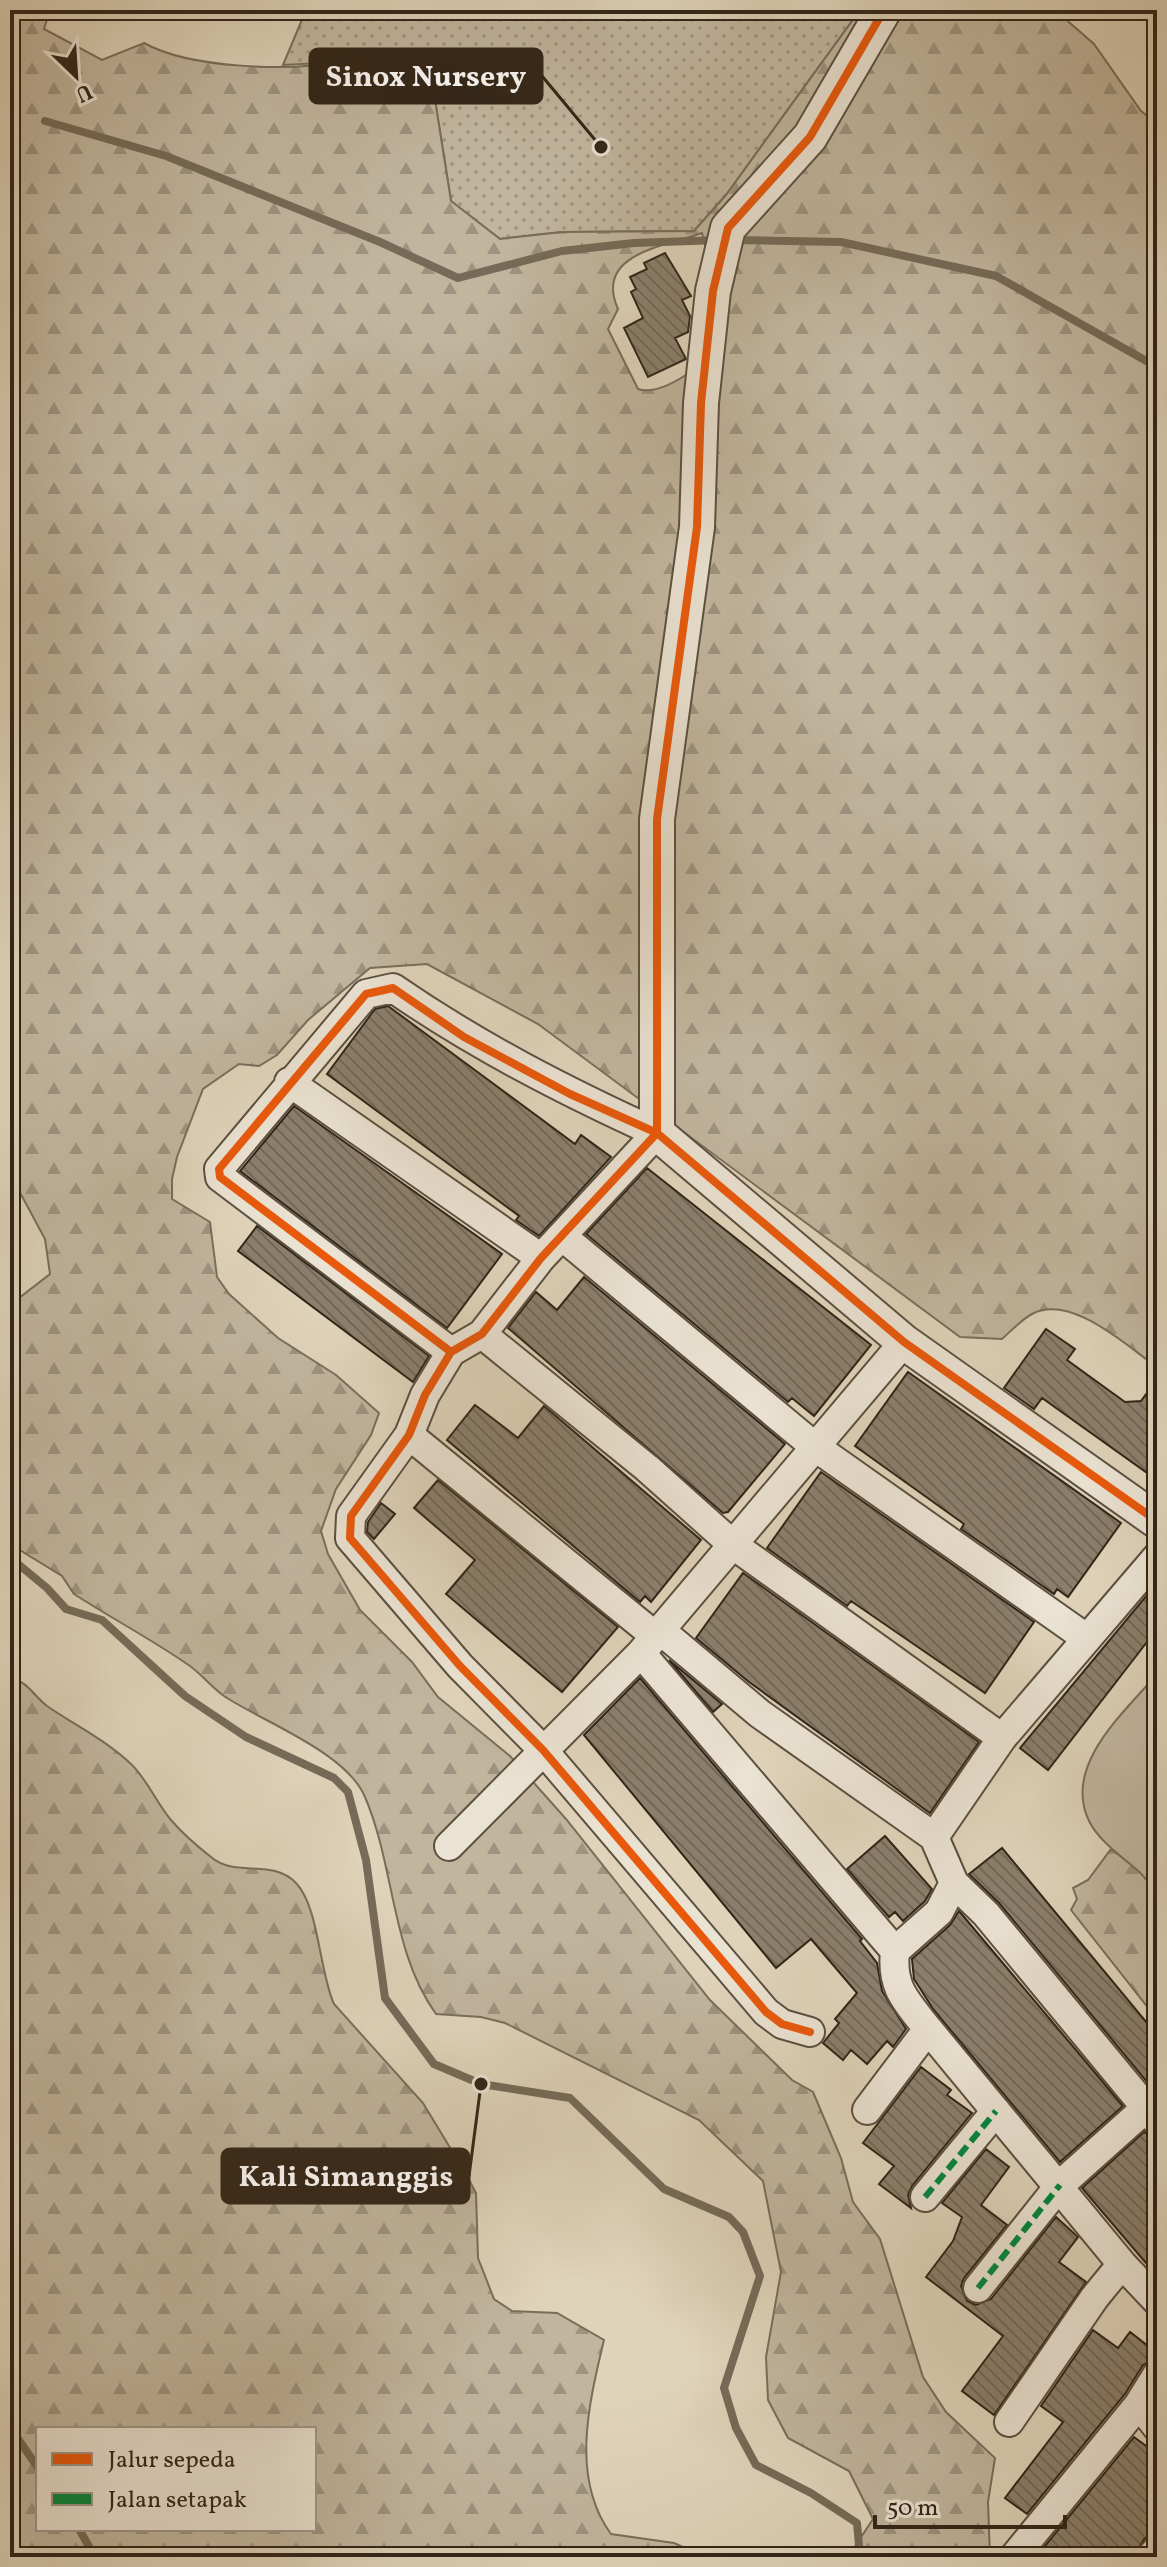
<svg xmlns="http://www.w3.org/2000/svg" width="1167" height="2567" font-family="Vollkorn,serif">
	<defs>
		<pattern id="green-dots" width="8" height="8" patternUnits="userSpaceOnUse" patternTransform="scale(2)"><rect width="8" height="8" fill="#c1b59e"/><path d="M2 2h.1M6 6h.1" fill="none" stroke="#9d9380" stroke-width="1.8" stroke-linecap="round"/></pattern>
		<pattern id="forest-firs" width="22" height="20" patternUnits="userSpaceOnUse" patternTransform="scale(2)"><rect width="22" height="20" fill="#c1b59e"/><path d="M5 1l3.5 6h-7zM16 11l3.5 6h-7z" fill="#9d9380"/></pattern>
		<pattern id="building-back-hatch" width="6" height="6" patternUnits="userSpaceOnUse" patternTransform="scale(2)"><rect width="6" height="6" fill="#8b7f6c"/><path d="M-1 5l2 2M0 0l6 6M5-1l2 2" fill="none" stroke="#726858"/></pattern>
	</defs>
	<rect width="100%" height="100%" fill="#dfd3ba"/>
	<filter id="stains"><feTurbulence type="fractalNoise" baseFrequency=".0025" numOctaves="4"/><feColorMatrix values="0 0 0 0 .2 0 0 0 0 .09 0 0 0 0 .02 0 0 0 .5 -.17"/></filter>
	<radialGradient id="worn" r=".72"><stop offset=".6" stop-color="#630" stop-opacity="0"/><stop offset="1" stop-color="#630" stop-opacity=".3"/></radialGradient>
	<path fill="url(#green-dots)" stroke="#796d5b" stroke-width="2" d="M 306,10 L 860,10 L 726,195 L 694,231 L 562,232 L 500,239 L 451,201 L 435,100 L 366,54 L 342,62 L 283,65 Z"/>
	<path fill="url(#forest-firs)" stroke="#796d5b" stroke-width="2" fill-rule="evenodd" d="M 10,10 L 50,10 L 44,29 L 102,60 L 144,43 C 191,69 289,71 341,62 C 362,59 381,52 402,49 L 435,100 L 451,201 L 500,239 L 562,232 L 694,231 L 726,195 L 860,10 L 1055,10 L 1094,44 L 1141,111 L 1157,123 L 1157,1351 L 1146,1359 C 1119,1339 1068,1295 1032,1314 C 1021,1320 1011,1331 1002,1339 L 960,1337 L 538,1024 L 427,964 L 370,968 L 308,1020 L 277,1055 L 259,1066 L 239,1064 L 203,1089 L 177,1157 L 172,1179 L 172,1199 L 210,1222 L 217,1277 L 229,1294 L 278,1338 L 336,1375 L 379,1413 L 371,1435 L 336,1489 L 321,1531 L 328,1554 L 360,1610 L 412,1662 L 438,1697 L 510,1756 L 566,1819 L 710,2000 L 792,2080 L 813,2092 L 841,2158 L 853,2202 L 880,2239 L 923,2377 L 946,2412 L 995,2458 L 988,2502 L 990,2557 L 848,2557 L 873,2519 L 849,2471 L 788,2438 L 768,2400 L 766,2357 L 781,2272 L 763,2181 L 699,2120 L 505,2023 L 481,2017 L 436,2014 C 391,1952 395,1867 365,1797 C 346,1752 263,1722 224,1696 C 211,1687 201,1673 187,1664 C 151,1639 111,1618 74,1594 L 62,1576 L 10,1544 L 10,1305 L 50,1274 L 45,1239 L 10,1174 ZM 702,233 L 707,253 L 696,368 C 681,379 656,395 638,389 L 608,329 L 618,309 C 593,253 667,246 702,233 Z
		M 10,1677 C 28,1682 33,1695 47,1706 C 76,1726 106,1740 132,1765 C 148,1781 156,1802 171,1820 C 182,1833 197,1846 211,1857 C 235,1878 272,1858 296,1883 C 319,1907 319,1971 334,2004 L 423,2103 L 466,2174 L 476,2193 L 478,2258 L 494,2299 L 512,2311 L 557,2313 L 604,2340 C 589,2403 570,2478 611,2534 L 674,2543 L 705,2557 L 10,2557 ZM 38,2429 L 314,2429 L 314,2529 L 38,2529 Z
		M 1111,1849 L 1141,1872 L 1157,1891 L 1157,2019 L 1071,1910 L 1077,1899 L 1073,1888 L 1088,1880 Z"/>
	<path fill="#c1b59e" stroke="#796d5b" stroke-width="2" d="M 1157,1674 L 1157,1891 C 1148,1884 1144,1875 1136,1869 C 1120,1855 1099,1841 1089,1821 C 1062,1765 1125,1712 1157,1674 Z"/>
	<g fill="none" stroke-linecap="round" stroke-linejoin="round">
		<path stroke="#766a58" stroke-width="8" d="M 45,121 L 166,156 L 380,242 L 458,278 L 562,251 L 634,243 L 719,240
			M 732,240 L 841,242 L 996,276 L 1157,367
			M 10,1562 L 18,1564 L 47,1588 L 66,1609 L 102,1620 L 185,1696 L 246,1737 L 334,1778 L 348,1792 L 366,1860 L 385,1998 L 434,2064 L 481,2084 L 570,2098 L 664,2189 L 729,2217 L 743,2232 L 760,2276 L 724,2388 L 736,2428 L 756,2465 L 811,2493 L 857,2523 L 860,2557
			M 10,2427 L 38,2468
			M 79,2529 L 95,2557"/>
	</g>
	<path fill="url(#building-back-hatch)" stroke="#312518" stroke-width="2" d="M 665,253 L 691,296 L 682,300 L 690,316 L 688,332 L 675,338 L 686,359 L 648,377 L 624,328 L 643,318 L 631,292 L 636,289 L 630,277 L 647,269 L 644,263 Z
		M 388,1006 L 575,1144 L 581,1135 L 611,1157 L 539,1236 L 516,1220 L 519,1216 L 327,1074 L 375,1009 Z
		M 294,1106 L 502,1254 L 447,1328 L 240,1171 Z
		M 647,1168 L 871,1345 L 814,1416 L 792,1398 L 788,1402 L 586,1234 Z
		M 257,1226 L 429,1356 L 413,1382 L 238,1251 Z
		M 584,1277 L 785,1444 L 728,1512 L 723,1513 L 508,1328 L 536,1292 L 557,1310 Z
		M 1046,1329 L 1075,1349 L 1067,1360 L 1125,1402 L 1141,1401 L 1157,1379 L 1157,1480 L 1042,1398 L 1034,1409 L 1004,1388 Z
		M 908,1372 L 1121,1523 L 1068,1597 L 1057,1589 L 1054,1594 L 961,1529 L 964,1524 L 855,1446 Z
		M 475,1405 L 518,1438 L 544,1406 L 701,1540 L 651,1602 L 645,1596 L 640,1602 L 447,1440 Z
		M 821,1472 L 1034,1622 L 985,1693 L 851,1601 L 847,1606 L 767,1548 Z
		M 438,1480 L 618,1627 L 562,1692 L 446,1594 L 475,1560 L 414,1508 Z
		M 381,1503 L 395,1514 L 374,1539 L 367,1532 L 368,1522 Z
		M 743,1573 L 979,1742 L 930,1813 L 749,1682 L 696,1638 Z
		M 1157,1583 L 1157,1629 L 1048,1770 L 1020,1748 Z
		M 669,1660 L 722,1704 L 713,1712 Z
		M 640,1678 L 862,1939 L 860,1941 L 877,1963 L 882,1991 L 906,2029 L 893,2047 L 887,2041 L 867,2064 L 851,2050 L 843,2060 L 823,2043 L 839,2023 L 835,2019 L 857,1993 L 811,1939 L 776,1968 L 584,1735 Z
		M 885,1836 L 932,1889 L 925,1901 L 903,1921 L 895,1912 L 889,1917 L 847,1869 Z
		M 1002,1848 L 1157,2035 L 1157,2094 L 999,1903 L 969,1874 Z
		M 959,1911 L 1123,2106 L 1060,2162 L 933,2009 L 914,1979 L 912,1959 L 950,1925 Z
		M 921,2067 L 951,2090 L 947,2095 L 972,2113 L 912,2186 L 908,2195 L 911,2208 L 879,2184 L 894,2166 L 863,2143 Z
		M 1144,2132 L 1157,2138 L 1157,2276 L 1082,2188 Z
		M 986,2149 L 1009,2167 L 981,2205 L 1007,2225 L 964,2278 L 961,2286 L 967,2301 L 976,2305 L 991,2299 L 1056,2217 L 1078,2237 L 1059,2262 L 1086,2282 L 994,2415 L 962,2391 L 1003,2336 L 926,2277 L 953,2241 L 962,2217 L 942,2203 Z
		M 1093,2330 L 1118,2348 L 1130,2332 L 1157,2353 L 1157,2358 L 1143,2365 L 1125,2394 L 1027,2514 L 1005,2498 L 1063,2422 L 1041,2406 Z
		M 1134,2437 L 1157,2454 L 1157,2533 L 1144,2539 L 1134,2557 L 1036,2557 Z"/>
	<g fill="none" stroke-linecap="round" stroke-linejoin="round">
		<defs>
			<path id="minor" d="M 289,1082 L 541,1258
				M 563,1237 L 814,1446 L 1086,1638
				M 482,1334 L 647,1468 L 732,1544 L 1002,1738
				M 451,1352 L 220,1177 L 219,1169 L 366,994 L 393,988 C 477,1046 565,1091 657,1133 L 541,1258 L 482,1334 L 451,1352 L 425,1395 L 409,1435 L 351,1516 L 350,1538 L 460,1666 L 543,1750 L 766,2012 L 782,2024 L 810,2032
				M 409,1435 L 654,1635
				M 1157,1557 L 1002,1738 L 934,1837 L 954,1883 L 939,1912 L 895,1951 C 891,1988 906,2001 928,2029 L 1122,2264 L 1157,2301
				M 660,1630 L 760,1714 L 934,1837
				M 641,1653 L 895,1951
				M 449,1846 L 641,1653 L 904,1342
				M 954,1883 L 986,1914 L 1157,2121
				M 867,2110 L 928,2029
				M 925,2197 L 996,2111
				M 978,2288 L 1060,2185 L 1146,2108
				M 1157,2375 L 1139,2404 L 1157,2427
				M 1009,2422 L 1095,2297 L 1122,2264
				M 1014,2557 L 1139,2404
				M 1151,2557 L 1157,2550"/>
			<path id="tertiary" d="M 884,10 L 810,137 L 728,228 L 713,291 L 701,403 L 697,527 L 657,819 L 657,1133 L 904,1342 L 1157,1521"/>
		</defs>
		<use href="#minor" stroke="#5c5040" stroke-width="32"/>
		<use href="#tertiary" stroke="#5c5040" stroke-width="38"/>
		<use href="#minor" stroke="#eae2d2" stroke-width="28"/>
		<use href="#tertiary" stroke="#eae2d2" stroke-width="34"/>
		<path stroke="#00873e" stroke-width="6" stroke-dasharray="12 6" stroke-linecap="butt" d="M 925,2197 L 996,2111
			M 978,2288 L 1060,2185"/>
		<defs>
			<path id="cycleway" d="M 451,1352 L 220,1177 L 219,1169 L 366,994 L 393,988 L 464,1037 L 570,1094 L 657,1133 L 904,1342 L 1157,1521
				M 810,2032 L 782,2024 L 766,2012 L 543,1750 L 460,1666 L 350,1538 L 351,1516 L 409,1435 L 425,1395 L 451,1352 L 482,1334 L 541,1258 L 657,1133 L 657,819 L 697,527 L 701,403 L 713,291 L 728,228 L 810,137 L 884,10"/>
		</defs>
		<use href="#cycleway" stroke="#eae2d2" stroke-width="13"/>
		<use href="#cycleway" stroke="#e8590c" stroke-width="8"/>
	</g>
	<path fill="none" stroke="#312518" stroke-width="3" d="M601 147L542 76M481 2084L469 2176"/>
	<g fill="#312518" stroke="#eae2d2" stroke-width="3">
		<circle cx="601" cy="147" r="8"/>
		<circle cx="481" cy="2084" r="8"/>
	</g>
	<g fill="#312518" stroke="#312518" stroke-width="3">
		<rect x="310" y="49" width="232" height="54" rx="8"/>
		<rect x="222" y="2149" width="247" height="54" rx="8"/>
	</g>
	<g font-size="30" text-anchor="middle" font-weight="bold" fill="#fff">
		<text x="426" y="86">Sinox Nursery</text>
		<text x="346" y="2186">Kali Simanggis</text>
	</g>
	<rect width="1167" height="2567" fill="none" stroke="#dfd3ba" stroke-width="40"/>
	<rect x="12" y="12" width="1143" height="2543" fill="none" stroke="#312518" stroke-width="4"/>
	<rect x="20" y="20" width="1127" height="2527" fill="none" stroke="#312518" stroke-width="2"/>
	<rect x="36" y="2427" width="280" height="104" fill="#eae2d2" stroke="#a09688" stroke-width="2"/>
	<rect x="52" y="2453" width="40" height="12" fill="#e8590c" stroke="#a09688" stroke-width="2"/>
	<text x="108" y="2467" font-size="24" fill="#312518">Jalur sepeda</text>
	<rect x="52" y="2493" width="40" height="12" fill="#00873e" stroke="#a09688" stroke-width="2"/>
	<text x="108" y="2507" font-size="24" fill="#312518">Jalan setapak</text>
	<g transform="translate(76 76) rotate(155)" stroke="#eae2d2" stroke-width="6" paint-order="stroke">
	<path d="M0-6L14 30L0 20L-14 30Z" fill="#312518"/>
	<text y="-12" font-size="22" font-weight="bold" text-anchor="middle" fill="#312518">U</text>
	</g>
	<path d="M875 2515v12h190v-12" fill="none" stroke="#312518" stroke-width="4"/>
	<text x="887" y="2515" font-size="24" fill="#312518" stroke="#eae2d2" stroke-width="6" paint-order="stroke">50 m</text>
	<rect width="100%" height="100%" filter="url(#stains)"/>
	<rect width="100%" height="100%" fill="url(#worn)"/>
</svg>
